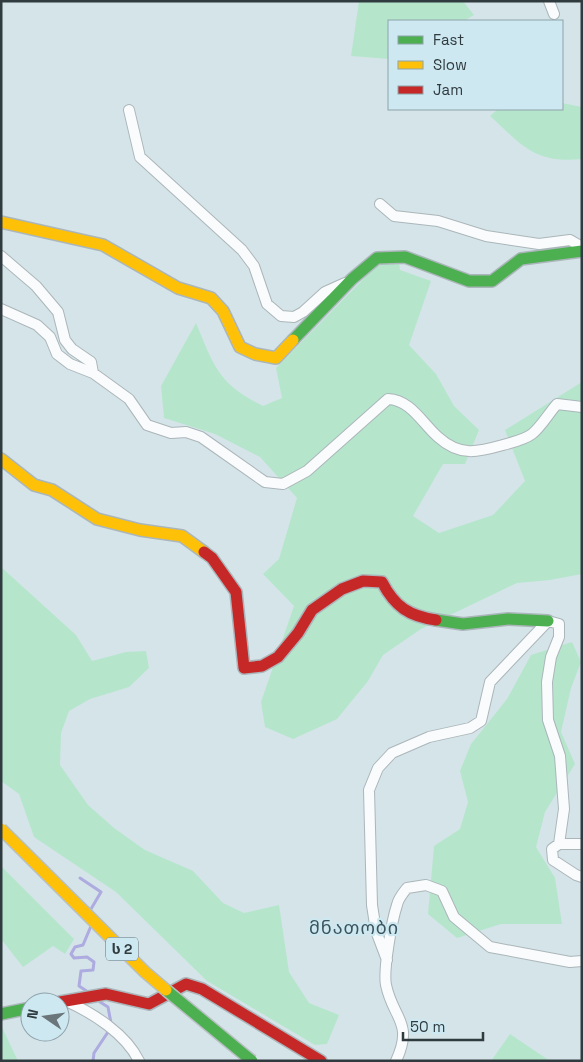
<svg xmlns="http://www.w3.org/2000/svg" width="583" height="1062" font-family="'Space Grotesk','Noto Sans Georgian',sans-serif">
	<rect width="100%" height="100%" fill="#d5e4e9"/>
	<path fill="#b5e6cc" d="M 359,1 L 463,1 L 474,15 L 464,21 L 389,21 L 389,59 L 351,56 Z
		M 562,103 L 582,107 L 582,159 C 534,164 522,145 490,116 L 498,109 L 562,109 Z
		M 399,261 L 400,270 L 431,281 L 409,345 L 436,374 L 454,406 L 479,430 L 465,464 L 443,464 L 413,516 L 439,533 L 493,515 L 525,481 L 505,430 L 582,382 L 582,574 L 550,580 L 517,583 L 421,629 L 383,655 L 368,681 L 337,719 L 293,739 L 265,727 L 261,702 L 294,606 L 263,574 L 279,559 L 297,498 L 260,457 L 215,434 L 164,418 L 161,386 L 196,323 C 214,366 218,384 263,406 L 282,398 L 276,368 L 377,265 Z
		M 1,567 L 76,635 L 92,661 L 126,652 L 146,651 L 149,668 L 129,687 L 90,699 L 69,711 L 61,733 L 60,765 L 88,805 L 114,828 L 145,850 L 193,871 L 223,903 L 244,913 L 279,905 L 289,972 L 309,1003 L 339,1015 L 327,1044 L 315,1045 L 207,981 L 116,892 L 34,837 L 19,794 L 1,781 Z
		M 572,642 L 581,662 L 571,688 L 561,732 L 575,764 L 545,812 L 536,847 L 555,878 L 562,924 L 501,924 L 457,938 L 428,914 L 434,846 L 460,829 L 468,802 L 460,771 L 471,744 L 507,699 L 531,655 Z
		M 1,866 L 74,939 L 65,954 L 53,946 L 23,967 L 1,939 Z
		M 1,1025 L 18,1061 L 1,1061 Z
		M 510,1034 L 550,1061 L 491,1061 Z"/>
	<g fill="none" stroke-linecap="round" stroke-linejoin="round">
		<path stroke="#adabdf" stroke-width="3" d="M 80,878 L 101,892 L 91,909
			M 88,992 L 79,986 L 81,971 L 93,970 L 94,962 L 87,957 L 74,958 L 71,954 L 75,947 L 83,945 L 91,926
			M 100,999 L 100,1002 L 108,1007 L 111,1023
			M 93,1061 L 94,1053 L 110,1029"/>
		<defs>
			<path id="street" d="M 549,1 L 554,14
				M 129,110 L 140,157 L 242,250 L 254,266 L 267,304 L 281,316 L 294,317 L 303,312 L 325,292 L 345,283
				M 380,204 L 394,216 L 438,221 L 486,236 L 539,244 L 570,240 L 582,247
				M 1,256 L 36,286 L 58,312 L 65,340 L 72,349 L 91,362 L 93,373 L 70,364 L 57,354 L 50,337 L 37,325 L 1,309
				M 93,373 L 129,399 L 147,425 L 171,433 L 186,432 L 201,437 L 265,482 L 283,484 L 307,471 L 388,399 C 411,400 422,423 438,437 C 460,457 478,452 503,445 C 513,442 524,440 532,434 C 541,427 549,413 557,404 L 582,407
				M 582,844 L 559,844 L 552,849 L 553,860 L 576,875 L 582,877
				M 387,960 L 376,931 L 372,905 L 369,790 L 378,768 L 392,753 L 429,737 L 470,728 L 481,721 L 490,682 L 548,621 L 559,624 L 559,637 L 551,657 L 547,682 L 548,720 L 560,756 L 564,809 L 559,844
				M 66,1001 C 93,1013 126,1034 139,1061
				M 396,1061 C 414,1022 393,1019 386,985 C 383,970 392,920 397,905 C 398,899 403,893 407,888 L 426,885 L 442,891 L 454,917 L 490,947 L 570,962 L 582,961"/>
			<path id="fast" d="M 293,340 L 352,279 L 377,258 L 405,257 L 469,281 L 492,281 L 521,259 L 582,251
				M 436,620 L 463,624 L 508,619 L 548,621
				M 1,1014 L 30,1008"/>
			<path id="slow" d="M 1,222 L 103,245 L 178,288 L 211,298 L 223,311 L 240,347 L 255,354 L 276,358 L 293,340
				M 1,459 L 34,485 L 52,490 L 97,519 L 140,530 L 182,536 L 204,552"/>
			<path id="jam" d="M 204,552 L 212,558 L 236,592 L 244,668 L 262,666 L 278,657 L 298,633 L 312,610 L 342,589 L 363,581 L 382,582 C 395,607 409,616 436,620
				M 60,1002 L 106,994 L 149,1004 L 186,984 L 202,989 L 321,1061"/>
		</defs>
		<use href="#street" stroke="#abb6ba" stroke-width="12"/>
		<use href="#fast" stroke="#abb6ba" stroke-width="14"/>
		<use href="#slow" stroke="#abb6ba" stroke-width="14"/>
		<use href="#jam" stroke="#abb6ba" stroke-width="14"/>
		<use href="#street" stroke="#f9fbfc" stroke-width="10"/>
		<use href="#fast" stroke="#4caf50" stroke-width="11"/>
		<use href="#slow" stroke="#ffc107" stroke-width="11"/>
		<use href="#jam" stroke="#c62828" stroke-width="11"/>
		<defs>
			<path id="fast-bridge" d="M 166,990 L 252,1061"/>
			<path id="slow-bridge" d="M 1,829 L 145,972 L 166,990"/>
		</defs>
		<use href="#fast-bridge" stroke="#b7bfc2" stroke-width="14" stroke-linecap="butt"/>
		<use href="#slow-bridge" stroke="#b7bfc2" stroke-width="14" stroke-linecap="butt"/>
		<use href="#fast-bridge" stroke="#4caf50" stroke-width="11"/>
		<use href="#slow-bridge" stroke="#ffc107" stroke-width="11"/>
	</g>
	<g text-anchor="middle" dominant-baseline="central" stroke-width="4.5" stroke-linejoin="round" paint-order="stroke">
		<rect fill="#cde8f1" stroke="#5f6f74" stroke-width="1" x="106" y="937.5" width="32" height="23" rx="4"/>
		<g font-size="14" font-weight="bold" fill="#303b3f">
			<text x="122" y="949">ს 2</text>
		</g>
		<g font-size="18" letter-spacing="1" fill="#3d545c" stroke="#cde8f1">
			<text x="354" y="927">მნათობი</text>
		</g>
	</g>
	<rect width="583" height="1062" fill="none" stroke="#303b3f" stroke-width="5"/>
	<rect x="388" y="20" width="175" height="90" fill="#cde8f1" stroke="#8ea3aa"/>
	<rect x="398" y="36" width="25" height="8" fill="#4caf50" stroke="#8ea3aa"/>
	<text x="433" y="45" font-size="15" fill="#303b3f">Fast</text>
	<rect x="398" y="61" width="25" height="8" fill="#ffc107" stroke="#8ea3aa"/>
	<text x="433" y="70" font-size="15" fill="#303b3f">Slow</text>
	<rect x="398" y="86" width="25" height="8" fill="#c62828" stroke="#8ea3aa"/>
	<text x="433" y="95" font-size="15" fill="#303b3f">Jam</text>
	<g transform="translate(45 1017) rotate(283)"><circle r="24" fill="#cde8f1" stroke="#8ea3aa"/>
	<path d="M0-4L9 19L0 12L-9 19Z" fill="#6a767a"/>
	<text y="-8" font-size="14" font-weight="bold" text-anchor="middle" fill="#303b3f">N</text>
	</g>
	<path d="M403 1032v8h80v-8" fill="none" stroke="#303b3f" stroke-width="2.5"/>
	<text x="410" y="1032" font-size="15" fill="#303b3f" stroke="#cde8f1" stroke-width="4" paint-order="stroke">50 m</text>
</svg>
